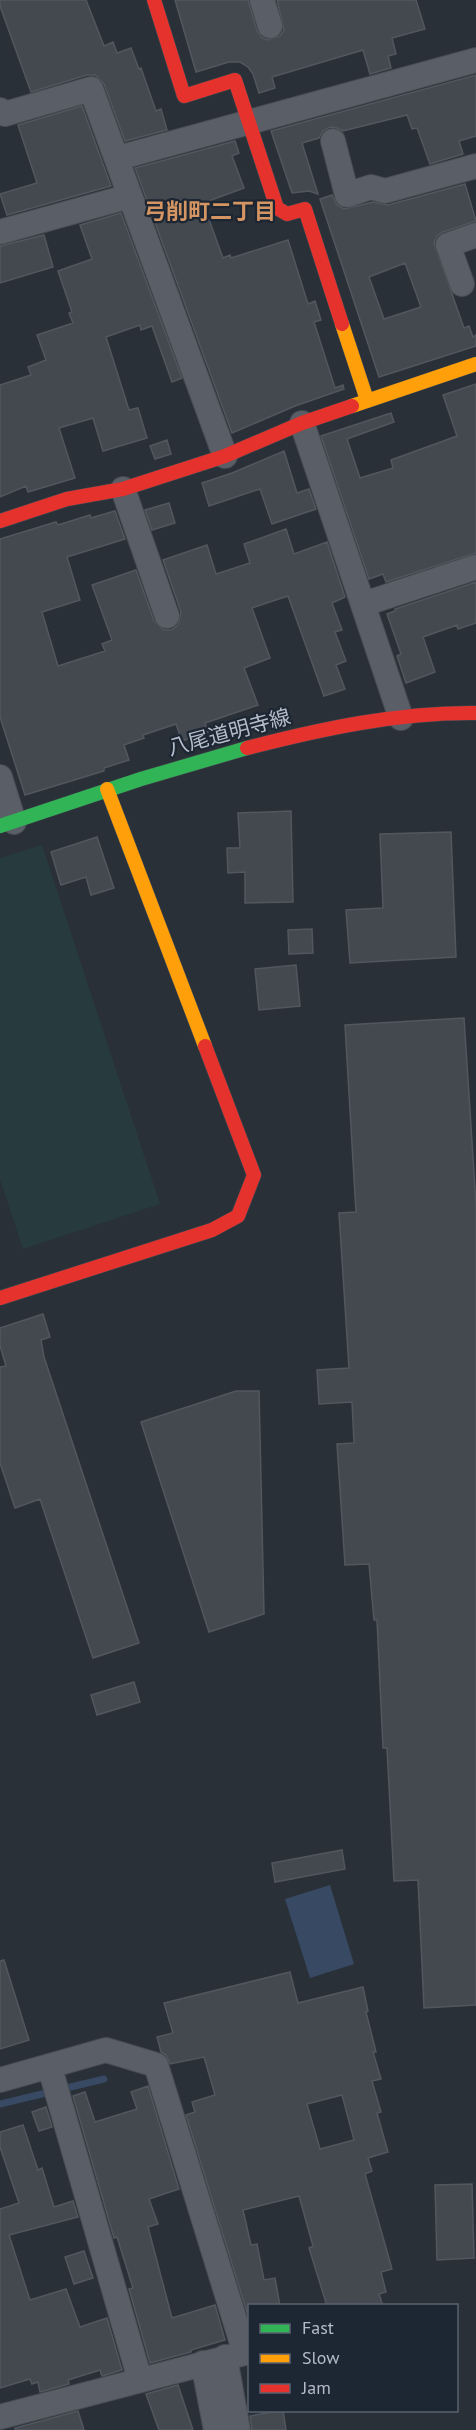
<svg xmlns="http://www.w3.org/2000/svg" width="476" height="2430" font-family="'PT Sans','Noto Sans JP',sans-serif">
	<rect width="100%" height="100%" fill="#2a3038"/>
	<path fill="#273a3e" d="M 42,845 L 160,1204 L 23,1249 L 0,1179 L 0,858 Z"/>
	<path fill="#384963" d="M 330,1885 L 354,1964 L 310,1978 L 285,1899 Z"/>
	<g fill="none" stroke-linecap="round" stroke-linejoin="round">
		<path stroke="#384963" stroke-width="7" d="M 0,2104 L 104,2079"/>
	</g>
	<path fill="#444950" stroke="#52575f" stroke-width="1.5" fill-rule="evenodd" d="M 0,0 L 86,0 L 104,46 L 113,42 L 117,53 L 131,48 L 139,69 L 141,68 L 156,111 L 161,109 L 167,130 L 125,141 L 104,84 L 95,75 L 87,75 L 31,92 L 0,6 Z
		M 175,0 L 248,0 L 257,31 L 261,37 L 267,40 L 280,36 L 284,30 L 277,0 L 416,0 L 425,29 L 392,38 L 396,54 L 388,56 L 391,68 L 370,74 L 363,50 L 272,77 L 275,88 L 259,93 L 253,74 L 248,67 L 240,62 L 229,62 L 196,72 Z
		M 476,75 L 476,136 L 459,141 L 463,154 L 430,164 L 417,128 L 412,129 L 407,115 L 343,131 L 337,128 L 330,127 L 323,131 L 319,138 L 302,143 L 318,194 L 309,191 L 292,193 L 271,131 Z
		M 82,106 L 111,186 L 7,215 L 0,194 L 37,183 L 18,125 Z
		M 235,141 L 239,153 L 232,156 L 244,188 L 203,203 L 223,258 L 230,255 L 231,258 L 288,240 L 308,304 L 315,301 L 321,320 L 314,322 L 335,388 L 343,385 L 344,389 L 295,406 L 232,433 L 135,168 Z
		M 465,184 L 476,221 L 443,232 L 437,236 L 434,243 L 464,328 L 469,326 L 473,337 L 476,335 L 476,346 L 379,377 L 320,199 L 332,195 L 337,205 L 344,209 L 373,202 L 388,205 ZM 405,263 L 421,307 L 384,319 L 369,277 Z
		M 121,213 L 182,378 L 172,382 L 152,326 L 141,330 L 140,325 L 106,337 L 129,410 L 138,408 L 147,438 L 103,451 L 93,418 L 59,428 L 75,478 L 28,492 L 26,486 L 0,497 L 0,385 L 31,375 L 28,367 L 46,360 L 37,335 L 73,323 L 69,313 L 72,312 L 58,271 L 92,259 L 80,225 Z
		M 44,235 L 53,267 L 0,283 L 0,246 Z
		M 476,384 L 476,553 L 386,582 L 383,574 L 369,579 L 321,436 L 391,413 L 394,422 L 347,439 L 360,478 L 393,468 L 391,460 L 457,436 L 443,395 Z
		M 167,440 L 171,454 L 155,459 L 150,446 Z
		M 284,451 L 297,493 L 309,489 L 316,509 L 272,524 L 260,489 L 209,506 L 202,483 L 232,473 Z
		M 169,503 L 175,523 L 152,530 L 145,510 Z
		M 115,511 L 125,539 L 67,557 L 80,600 L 42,612 L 58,666 L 105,651 L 102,644 L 112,640 L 92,585 L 136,570 L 154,621 L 164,630 L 171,630 L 178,625 L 181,612 L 163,560 L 207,545 L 216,574 L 250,563 L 244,544 L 286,529 L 294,554 L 327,542 L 345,597 L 332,603 L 342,630 L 335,632 L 346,661 L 336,665 L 345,689 L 324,696 L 288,596 L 252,608 L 270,658 L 244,668 L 258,705 L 205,723 L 208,732 L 182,741 L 176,724 L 143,735 L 144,738 L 124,745 L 129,760 L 104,768 L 104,771 L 25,795 L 0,717 L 0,539 L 56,522 L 58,525 L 90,515 L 91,518 Z
		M 476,582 L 476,623 L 458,629 L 457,625 L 423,637 L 435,672 L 406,683 L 397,656 L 401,654 L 387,614 L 395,611 L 395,609 Z
		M 291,811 L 293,902 L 245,903 L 245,872 L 228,873 L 227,848 L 240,848 L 238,813 Z
		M 451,832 L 456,957 L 350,963 L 346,910 L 383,908 L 380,834 Z
		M 97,837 L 114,888 L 91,895 L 86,877 L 61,885 L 51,852 Z
		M 312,929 L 313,953 L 289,954 L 288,930 Z
		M 296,965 L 300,1006 L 259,1010 L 255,969 Z
		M 464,1018 L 476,1204 L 476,2005 L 424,2008 L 418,1880 L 394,1881 L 387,1748 L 383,1748 L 377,1620 L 374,1620 L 369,1564 L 345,1565 L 337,1444 L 354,1443 L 352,1402 L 319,1404 L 317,1370 L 349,1368 L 339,1213 L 356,1212 L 345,1025 Z
		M 43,1314 L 50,1337 L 41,1340 L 44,1357 L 139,1643 L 93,1658 L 40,1499 L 15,1508 L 0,1463 L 0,1367 L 6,1366 L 0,1346 L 0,1328 Z
		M 236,1391 L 259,1391 L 264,1614 L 209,1632 L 141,1422 Z
		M 134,1682 L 140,1702 L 97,1715 L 91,1695 Z
		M 342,1850 L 345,1869 L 275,1882 L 272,1863 Z
		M 4,1960 L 29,2040 L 0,2049 L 0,1961 Z
		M 290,1972 L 298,2003 L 363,1987 L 368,2011 L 366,2012 L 376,2052 L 373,2052 L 381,2079 L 372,2081 L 381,2112 L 377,2113 L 388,2152 L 368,2158 L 372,2171 L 365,2174 L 392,2269 L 381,2272 L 386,2292 L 379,2294 L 383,2306 L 327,2306 L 309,2248 L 313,2246 L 299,2196 L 243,2210 L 251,2245 L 257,2244 L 264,2280 L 275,2278 L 280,2306 L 249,2306 L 249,2319 L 186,2115 L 195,2112 L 192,2102 L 215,2095 L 204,2057 L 170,2064 L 166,2055 L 161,2052 L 157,2037 L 173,2033 L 164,2003 ZM 342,2095 L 354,2140 L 320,2149 L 307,2104 Z
		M 148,2086 L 179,2189 L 149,2199 L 158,2224 L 148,2227 L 172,2318 L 215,2305 L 225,2340 L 191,2350 L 191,2352 L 150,2363 L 129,2289 L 133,2288 L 117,2237 L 114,2238 L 73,2096 L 85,2092 L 95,2122 L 137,2109 L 131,2092 Z
		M 46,2107 L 52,2127 L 39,2131 L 32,2112 Z
		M 23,2125 L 38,2170 L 42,2168 L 54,2207 L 73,2201 L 78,2217 L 9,2235 L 30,2300 L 66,2289 L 80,2327 L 107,2318 L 122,2370 L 102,2376 L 100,2370 L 68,2380 L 69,2384 L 40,2392 L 38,2382 L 32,2384 L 30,2379 L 0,2388 L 0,2209 L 19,2203 L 0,2147 L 0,2132 Z
		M 472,2184 L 474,2258 L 437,2260 L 435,2185 Z
		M 84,2251 L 93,2278 L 74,2284 L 65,2257 Z
		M 178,2385 L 193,2430 L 159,2430 L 146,2394 Z
		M 283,2410 L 286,2430 L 252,2430 L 250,2416 Z
		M 78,2411 L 84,2430 L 15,2430 L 15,2428 Z"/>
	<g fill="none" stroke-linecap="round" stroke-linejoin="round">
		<defs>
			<path id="street" d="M 262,0 L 270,26
				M 0,110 L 5,114 L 91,89 L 225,456
				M 333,141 L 347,195 L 371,187 L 385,191 L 476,166
				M 118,158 L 476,60
				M 0,232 L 130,196
				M 462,284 L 448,245 L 476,235
				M 302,423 L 401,718
				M 123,489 L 167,616
				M 364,604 L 476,567
				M 0,777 L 14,822
				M 50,2068 L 140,2380
				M 0,2080 L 106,2050 L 156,2065 L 245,2353
				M 225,2357 L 238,2430
				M 203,2363 L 216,2430
				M 0,2417 L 249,2352"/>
			<path id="fast" d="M 0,826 L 141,779 L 247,748"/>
			<path id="slow" d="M 342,324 L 367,400
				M 352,406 L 476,364
				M 107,789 L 205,1046"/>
			<path id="jam" d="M 154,0 L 184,96 L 235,80 L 277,208 L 287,214 L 305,209 L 342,324
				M 0,521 L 67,499 L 123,489 L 225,456 L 302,423 L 352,406
				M 247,748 C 321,729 399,712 476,713
				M 0,1298 L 212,1230 L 238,1216 L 254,1175 L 205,1046"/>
		</defs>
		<use href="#street" stroke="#484c53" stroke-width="26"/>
		<use href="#fast" stroke="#484c53" stroke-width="15"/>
		<use href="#slow" stroke="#484c53" stroke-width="15"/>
		<use href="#jam" stroke="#484c53" stroke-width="15"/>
		<use href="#street" stroke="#5a5e66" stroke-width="24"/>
		<use href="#fast" stroke="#30b455" stroke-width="14"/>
		<use href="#slow" stroke="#ff9f0a" stroke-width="14"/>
		<use href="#jam" stroke="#e5322d" stroke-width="14"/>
	</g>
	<g text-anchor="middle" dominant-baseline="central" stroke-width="4.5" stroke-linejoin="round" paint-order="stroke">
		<g font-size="21" fill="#b4bcc9" stroke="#1d2633">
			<text transform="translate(229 732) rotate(-15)">八尾道明寺線</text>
		</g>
		<g font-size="22" font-weight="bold" fill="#d59563" stroke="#1d2633">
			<text x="210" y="211">弓削町二丁目</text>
		</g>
	</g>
	<rect x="248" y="2304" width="210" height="108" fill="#1d2633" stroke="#59626f" stroke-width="1.5"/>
	<rect x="260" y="2324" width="30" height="9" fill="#30b455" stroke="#59626f" stroke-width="1.5"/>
	<text x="302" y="2334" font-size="18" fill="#b4bcc9">Fast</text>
	<rect x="260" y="2354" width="30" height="9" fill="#ff9f0a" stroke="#59626f" stroke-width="1.5"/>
	<text x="302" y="2364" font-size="18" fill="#b4bcc9">Slow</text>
	<rect x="260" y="2384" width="30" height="9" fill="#e5322d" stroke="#59626f" stroke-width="1.5"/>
	<text x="302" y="2394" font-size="18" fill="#b4bcc9">Jam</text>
</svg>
